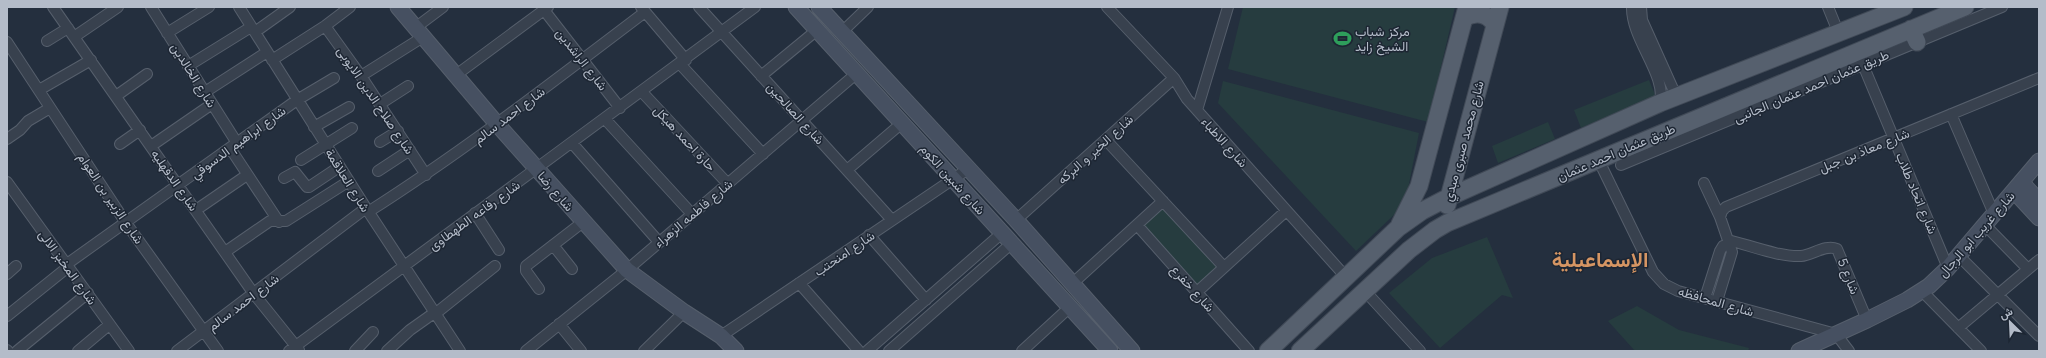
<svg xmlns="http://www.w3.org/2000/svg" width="2046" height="358" font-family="Inter,Vazirmatn,sans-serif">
	<rect width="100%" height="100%" fill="#242f3e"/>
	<path fill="#263c3f" d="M 1243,7 L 1455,7 L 1428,122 L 1228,69 Z
		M 1649,80 L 1656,97 L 1581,128 L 1574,110 Z
		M 1223,81 L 1419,133 L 1408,189 L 1402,202 L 1396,213 L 1356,251 L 1218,103 Z
		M 1548,122 L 1555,139 L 1498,163 L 1492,146 Z
		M 1163,203 L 1222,266 L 1197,290 L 1139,225 Z
		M 1487,237 L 1513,298 L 1502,295 L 1440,348 L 1389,293 L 1432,258 Z
		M 1637,306 L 1679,330 L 1749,348 L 1748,351 L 1635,351 L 1608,321 Z"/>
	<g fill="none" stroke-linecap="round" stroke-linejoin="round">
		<defs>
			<path id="street" d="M 53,7 L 254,294 L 299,350
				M 151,7 L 237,143
				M 239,7 L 366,208 L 460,351
				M 641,7 L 686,60
				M 699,7 L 892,220
				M 1107,7 L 1174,78 L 1187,99 L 1345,276
				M 1632,7 C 1631,39 1667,75 1660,103
				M 1641,7 L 1642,20 L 1673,89 L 1680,95
				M 1828,7 L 1839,34
				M 544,10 L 620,108
				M 325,26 L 361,76 L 426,175
				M 415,28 L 443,7
				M 255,32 L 290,7
				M 842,32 L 868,7
				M 167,33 L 209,7
				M 74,37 L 118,7
				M 47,41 L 68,28
				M 7,42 L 126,223 L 218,351
				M 272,60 L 325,26 L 350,7
				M 1861,60 L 1948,268
				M 680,64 L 763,154
				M 188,66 L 251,27
				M 456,75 L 548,7
				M 361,76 L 423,37
				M 761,76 L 817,30
				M 39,90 L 91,60
				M 205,92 L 267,52
				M 642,92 L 728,184
				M 116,96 L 147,74
				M 380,104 L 408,86
				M 1197,110 L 1228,7
				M 1951,114 L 1994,214
				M 605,119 L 692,214
				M 314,127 L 349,107
				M 7,139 L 20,130 L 28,121 L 50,108
				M 1106,140 L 1224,267
				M 380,142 L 398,131
				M 572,143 L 659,242
				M 120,144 L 140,130
				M 151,146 L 212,104
				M 230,148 L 279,222
				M 1598,159 L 1653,272 L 1664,284 L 1678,291 L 1836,334 L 1849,351
				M 301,160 L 352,128
				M 1621,165 L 2002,7
				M 847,170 L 902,123
				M 378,171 L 410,150
				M 284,178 L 295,172 L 307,187 L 309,187 L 339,167
				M 7,182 L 129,351
				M 1704,183 L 1720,217
				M 196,210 L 247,175
				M 368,212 C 464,151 554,81 645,12
				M 475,213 L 499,250
				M 1016,220 L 1174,78
				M 1137,225 L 1249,351
				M 1985,225 L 2028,269
				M 869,235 L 926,300
				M 1728,240 C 1749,245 1779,257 1801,256 C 1812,255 1826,244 1837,249 L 1867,320
				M 553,245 L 572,269
				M 225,252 L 270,221 L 286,221 L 349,181
				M 1959,256 L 2039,336
				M 67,264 L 297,100 L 334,78
				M 7,274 L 16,266
				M 799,283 L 859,351
				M 1073,283 L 1163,201
				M 539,289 L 526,271 L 526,266 L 583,222
				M 1365,291 L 1420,351
				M 1922,291 L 1981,351
				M 1197,292 L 1286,211
				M 1705,298 L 1720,251 L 1723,246 L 1729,244
				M 1717,301 L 1732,252 L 1720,217 L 1722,211 L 1726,207 L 2039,78
				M 435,314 L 495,266
				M 7,316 L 68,267
				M 559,324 L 581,351
				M 1958,328 L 2039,260
				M 721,336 L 968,169
				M 7,350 L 8,351
				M 17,351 L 88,293
				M 78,351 L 109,325
				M 177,351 L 366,208
				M 289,351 L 755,7
				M 355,351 L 373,332
				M 387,351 L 410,330 L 434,313
				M 526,351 L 627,270 L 857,73
				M 644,351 L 684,312
				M 867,351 L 1002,233
				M 889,351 L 1012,243
				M 1022,351 L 1070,307"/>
			<path id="secondary" d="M 398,7 L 497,124 L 627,270 L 684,312 L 721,336 L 736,351
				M 796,7 L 1110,351
				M 819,7 L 1016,220 L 1132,351
				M 2021,182 L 2039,201
				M 2014,191 L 2039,218
				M 1799,351 L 1867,320 L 1907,300 L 1929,286 L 1948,268 L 2039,161"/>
			<path id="primary" d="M 1464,18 C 1476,11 1488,13 1495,25
				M 1911,29 L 1917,42
				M 1447,205 L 1500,7
				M 1400,224 L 1419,186 L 1467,7
				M 1268,351 L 1398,228 L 1422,211 L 1449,197 L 1660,103 L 1904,7
				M 1300,351 L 1409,250 L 1435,230 L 1447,223 L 1965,7"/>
		</defs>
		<use href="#street" stroke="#565f6c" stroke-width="12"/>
		<use href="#secondary" stroke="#565f6c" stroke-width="17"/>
		<use href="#primary" stroke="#414a57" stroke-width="19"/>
		<use href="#street" stroke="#38414e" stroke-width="10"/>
		<use href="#secondary" stroke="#465061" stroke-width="15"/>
		<use href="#primary" stroke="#56606e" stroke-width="17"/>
	</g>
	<defs>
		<symbol id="stadium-bare" viewBox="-9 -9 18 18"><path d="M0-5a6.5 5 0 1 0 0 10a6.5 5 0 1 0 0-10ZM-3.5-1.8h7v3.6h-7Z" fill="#2e9e5b" stroke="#1d2633" stroke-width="2.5" paint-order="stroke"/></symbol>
	</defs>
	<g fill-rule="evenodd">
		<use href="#stadium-bare" x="1330" y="26" width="25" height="25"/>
	</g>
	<g text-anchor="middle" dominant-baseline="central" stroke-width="3" stroke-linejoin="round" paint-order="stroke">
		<g font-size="13" fill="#b4bcc9" stroke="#1d2633" text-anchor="start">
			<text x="1355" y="31">مركز شباب<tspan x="1355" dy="15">الشيخ زايد</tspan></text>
		</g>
		<g font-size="13" fill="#b4bcc9" stroke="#1d2633">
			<text transform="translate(582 59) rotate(52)">شارع الراشدين</text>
			<text transform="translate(194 75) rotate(58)">شارع الخالدين</text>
			<text transform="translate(1811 86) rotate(-23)">طريق عثمان احمد عثمان الجانبى</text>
			<text transform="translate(376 100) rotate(56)">شارع صلاح الدين الايوبى</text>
			<text transform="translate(796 113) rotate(48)">شارع الصالحين</text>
			<text transform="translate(509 115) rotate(-37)">شارع احمد سالم</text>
			<text transform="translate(685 138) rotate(47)">حارة احمد هيكل</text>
			<text transform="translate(1463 141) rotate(-75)">شارع محمد صبرى مبدي</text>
			<text transform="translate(238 142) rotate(-36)">شارع ابراهيم الدسوقي</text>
			<text transform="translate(1225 142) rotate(48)">شارع الاطباء</text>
			<text transform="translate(1095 149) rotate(-42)">شارع الخير و البركه</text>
			<text transform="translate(1864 150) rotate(-22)">شارع معاذ بن جبل</text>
			<text transform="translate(1616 152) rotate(-23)">طريق عثمان احمد عثمان</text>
			<text transform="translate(953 179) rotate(48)">شارع شبين الكوم</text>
			<text transform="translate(175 180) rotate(55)">شارع الدقهليه</text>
			<text transform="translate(348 180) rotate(58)">شارع العلاقمة</text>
			<text transform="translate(556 191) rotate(49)">شارع رضا</text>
			<text transform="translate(1917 193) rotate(67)">شارع اتحاد طلاب</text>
			<text transform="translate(111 198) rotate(56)">شارع الزبير بن العوام</text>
			<text transform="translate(693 213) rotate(-40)">شارع فاطمه الزهراء</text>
			<text transform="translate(474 215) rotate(-36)">شارع رفاعه الطهطاوى</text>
			<text transform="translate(1976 234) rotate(-49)">شارع غريب ابو الرجال</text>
			<text transform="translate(844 253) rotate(-34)">شارع امنحتب</text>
			<text transform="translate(68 267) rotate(54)">شارع المخبز الالى</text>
			<text transform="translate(1849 276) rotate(68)">شارع 5</text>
			<text transform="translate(1193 288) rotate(48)">شارع خفرع</text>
			<text transform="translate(1716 301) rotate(16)">شارع المحافظه</text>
			<text transform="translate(243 302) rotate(-37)">شارع احمد سالم</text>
		</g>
		<g font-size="21" font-weight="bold" fill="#d59563" stroke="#1d2633">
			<text x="1600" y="259">الإسماعيلية</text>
		</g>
	</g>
	<rect width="2046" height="358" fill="none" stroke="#b4bcc9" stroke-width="16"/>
	<g transform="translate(2010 322) rotate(336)" stroke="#1d2633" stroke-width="3" paint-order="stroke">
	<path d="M0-3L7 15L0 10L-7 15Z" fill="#b4bcc9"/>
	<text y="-6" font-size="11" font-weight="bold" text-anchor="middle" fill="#b4bcc9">ش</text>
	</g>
</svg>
